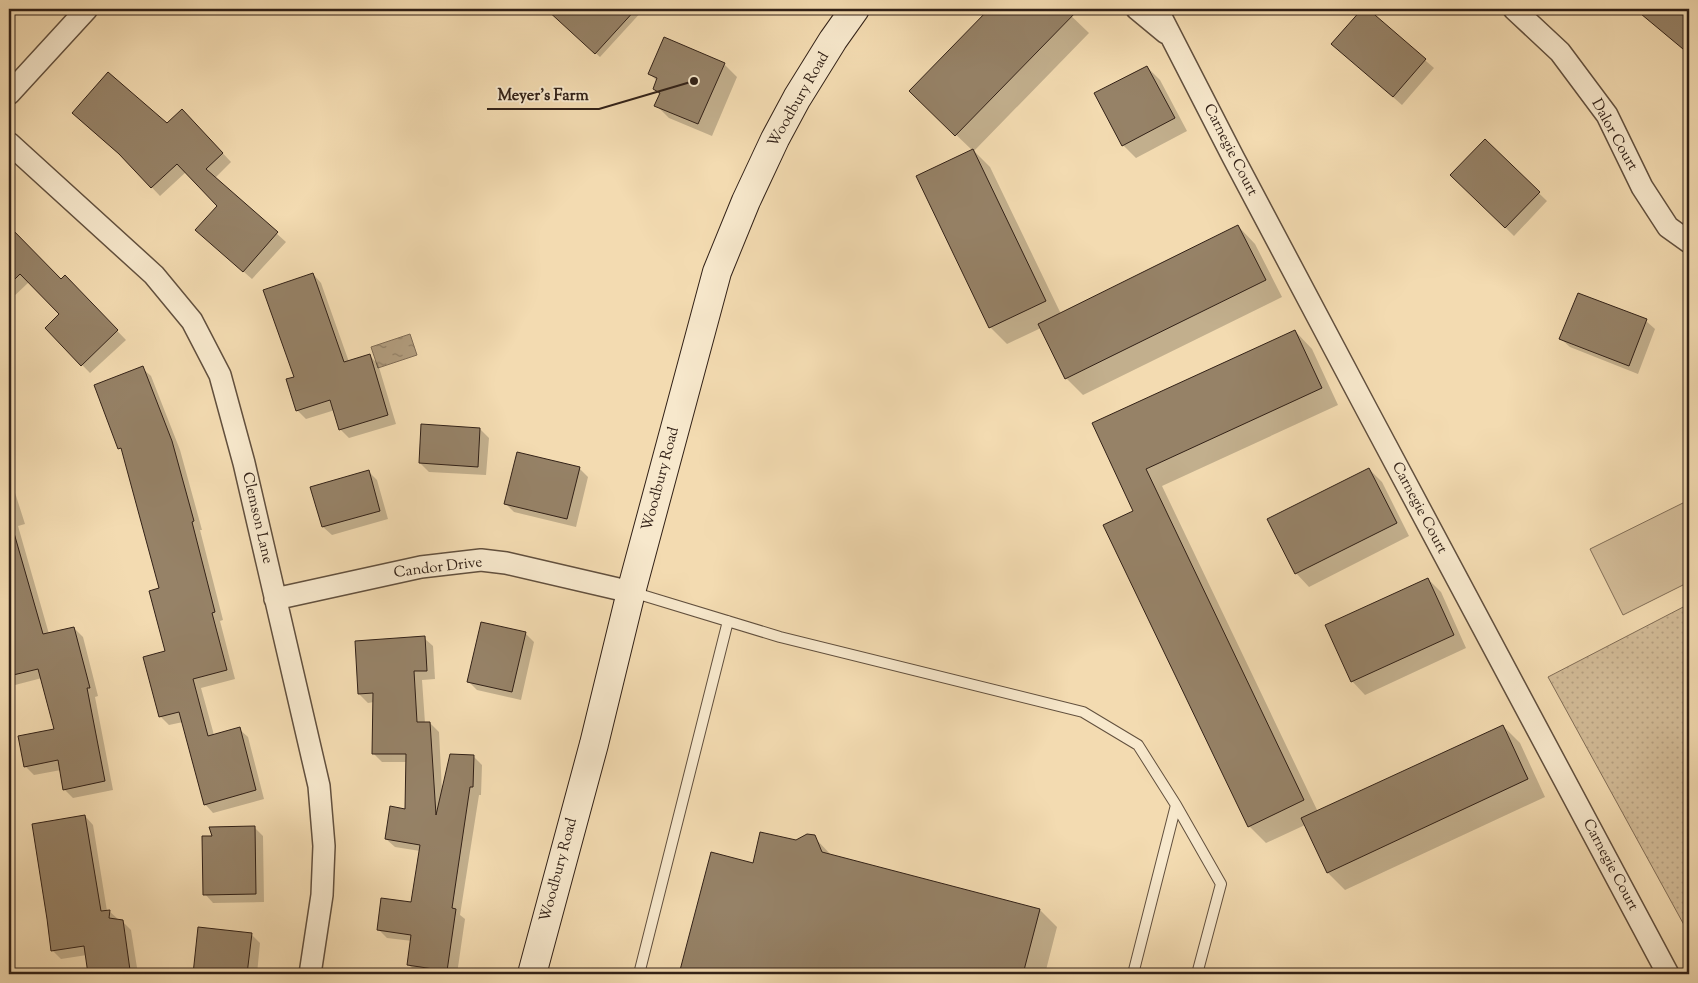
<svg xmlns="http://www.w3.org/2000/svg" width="1698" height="983" font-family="'Sorts Mill Goudy',serif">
	<defs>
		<pattern id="grass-dots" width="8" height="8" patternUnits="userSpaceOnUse" patternTransform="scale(1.25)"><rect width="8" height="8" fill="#d2bb97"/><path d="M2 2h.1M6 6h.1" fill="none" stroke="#b5a081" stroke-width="1.8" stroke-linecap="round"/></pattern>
		<pattern id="water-ripples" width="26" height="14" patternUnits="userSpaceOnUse" patternTransform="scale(1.25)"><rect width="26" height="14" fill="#b19c7d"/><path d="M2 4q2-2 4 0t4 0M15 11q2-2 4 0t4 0" fill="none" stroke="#917f65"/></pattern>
	</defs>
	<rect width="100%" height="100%" fill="#f3dbb1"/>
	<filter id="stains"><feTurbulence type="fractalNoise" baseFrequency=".004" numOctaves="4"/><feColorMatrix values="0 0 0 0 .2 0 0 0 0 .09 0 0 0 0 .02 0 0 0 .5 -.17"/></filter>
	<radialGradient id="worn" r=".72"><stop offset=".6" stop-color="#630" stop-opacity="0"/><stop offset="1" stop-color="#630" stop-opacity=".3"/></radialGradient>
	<path fill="url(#grass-dots)" stroke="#826e57" d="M 1689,604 L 1689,934 L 1548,677 Z"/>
	<path fill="#d2bb97" stroke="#826e57" d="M 1689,500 L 1689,582 L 1623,615 L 1590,549 Z"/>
	<path fill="url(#water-ripples)" stroke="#7e6b54" d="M 410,334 L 417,355 L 378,368 L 371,347 Z"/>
	<path fill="#0003" d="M 9,9 L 20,9 L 9,20 Z
		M 547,9 L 644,9 L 600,57 Z
		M 690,9 L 704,9 L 698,15 Z
		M 991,9 L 1064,9 L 1089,33 L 974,151 L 990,167 L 1061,314 L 1238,226 L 1255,244 L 1282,297 L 1083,395 L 1066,378 L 1041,328 L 1007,344 L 990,327 L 972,150 L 910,91 Z
		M 1364,9 L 1366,9 L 1434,68 L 1402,105 L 1333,44 Z
		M 1657,9 L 1689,9 L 1689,54 L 1649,18 Z
		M 724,64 L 737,77 L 712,136 L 669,118 L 656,105 L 660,95 L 654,89 L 657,81 L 650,74 Z
		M 1147,67 L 1160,80 L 1187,131 L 1136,158 L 1123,145 Z
		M 191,119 L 231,162 L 215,178 L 286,242 L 252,279 L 206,239 L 218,206 L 186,172 L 160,196 L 126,160 L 82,122 L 167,125 Z
		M 1485,141 L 1547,201 L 1514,236 L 1452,175 Z
		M 9,227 L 61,280 L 65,277 L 126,340 L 90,373 L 46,328 L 61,314 L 29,282 L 10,300 L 9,298 Z
		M 313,274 L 321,283 L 349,362 L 369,355 L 378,364 L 396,424 L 349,438 L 340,429 L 335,410 L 306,419 L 297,410 L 295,378 Z
		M 1646,321 L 1655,329 L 1638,374 L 1570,347 L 1561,339 Z
		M 1295,331 L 1312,349 L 1338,405 L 1162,486 L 1318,812 L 1503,726 L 1520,743 L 1545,797 L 1345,890 L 1328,873 L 1305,825 L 1266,843 L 1249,826 L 1135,511 L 1094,424 Z
		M 142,368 L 151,376 L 180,450 L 202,530 L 200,530 L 223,620 L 220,621 L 235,679 L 201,688 L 214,735 L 239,729 L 248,737 L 264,799 L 213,813 L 205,804 L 183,722 L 169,725 L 160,716 L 166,652 L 160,589 L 123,452 L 120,448 Z
		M 480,429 L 489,438 L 486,475 L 429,472 L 420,463 Z
		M 579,468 L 588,477 L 576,527 L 514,512 L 506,504 Z
		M 1369,469 L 1382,482 L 1409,536 L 1309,587 L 1296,573 L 1269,520 Z
		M 368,471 L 377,480 L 388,519 L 332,535 L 323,527 Z
		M 9,474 L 25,524 L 18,526 L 49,634 L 74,628 L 83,637 L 98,696 L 95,697 L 113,790 L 73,798 L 64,789 L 61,770 L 34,775 L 25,766 L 55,730 L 42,678 L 15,685 L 9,678 Z
		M 1428,579 L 1441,592 L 1466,648 L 1365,695 L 1352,681 Z
		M 525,633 L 534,642 L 521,700 L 477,690 L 468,681 Z
		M 424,638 L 433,646 L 435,679 L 422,680 L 425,723 L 430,723 L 439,732 L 442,791 L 473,756 L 482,765 L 481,795 L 479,795 L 460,915 L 465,919 L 457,974 L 417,973 L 408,964 L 412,941 L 387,938 L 378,929 L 412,904 L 420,851 L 395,847 L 386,839 L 406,810 L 407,762 L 382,762 L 373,753 L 374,702 L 368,703 L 359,694 Z
		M 85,816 L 93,825 L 107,911 L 109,911 L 119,920 L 122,921 L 131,930 L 138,974 L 89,974 L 87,955 L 61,959 L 52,950 Z
		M 254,827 L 263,836 L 264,902 L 213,903 L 205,894 L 214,837 Z
		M 814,837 L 833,857 L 1040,910 L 1057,927 L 1045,974 L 681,974 L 712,854 L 754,864 L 796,841 Z
		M 199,929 L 251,934 L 260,943 L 257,974 L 195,974 Z"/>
	<path fill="#968267" stroke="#322117" d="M 546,9 L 636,9 L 595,54 Z
		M 989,9 L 1079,9 L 955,136 L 909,91 Z
		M 1362,9 L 1368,9 L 1426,59 L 1393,97 L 1331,44 Z
		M 1635,9 L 1689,9 L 1689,54 Z
		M 664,37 L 725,63 L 698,124 L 654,106 L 660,93 L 653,89 L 657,78 L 648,74 Z
		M 1147,66 L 1175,118 L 1122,146 L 1094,93 Z
		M 108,72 L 167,123 L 182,109 L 223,153 L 206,169 L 278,232 L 243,272 L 195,230 L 217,206 L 177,164 L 151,188 L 119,154 L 72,113 Z
		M 1485,139 L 1540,192 L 1505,228 L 1450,175 Z
		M 973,149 L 1046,301 L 989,328 L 916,176 Z
		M 1238,225 L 1266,280 L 1065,379 L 1038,324 Z
		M 9,226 L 61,279 L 65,275 L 118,330 L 81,366 L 45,328 L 59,314 L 20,274 L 9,285 Z
		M 313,273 L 344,362 L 370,354 L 388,415 L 339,430 L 330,400 L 296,411 L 286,379 L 294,377 L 263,290 Z
		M 1578,293 L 1647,319 L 1629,366 L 1559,339 Z
		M 1295,330 L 1322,388 L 1146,469 L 1304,800 L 1248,827 L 1103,525 L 1133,511 L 1092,423 Z
		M 143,366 L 172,441 L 194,521 L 192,522 L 215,612 L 212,613 L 227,670 L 193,679 L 208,736 L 240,727 L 256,790 L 204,805 L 179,712 L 159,717 L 143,657 L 165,651 L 149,591 L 159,588 L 121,448 L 118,449 L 94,385 Z
		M 421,424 L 480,428 L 478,467 L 419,463 Z
		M 517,452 L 580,467 L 567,519 L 504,504 Z
		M 1369,468 L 1397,523 L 1295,574 L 1267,519 Z
		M 369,470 L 380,511 L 322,527 L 310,487 Z
		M 14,533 L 43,634 L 74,627 L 90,688 L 87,688 L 105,781 L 63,790 L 58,760 L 24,767 L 18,736 L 54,729 L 38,669 L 9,676 L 9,534 Z
		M 1428,578 L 1454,635 L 1351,682 L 1325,625 Z
		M 481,622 L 526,632 L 512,692 L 467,682 Z
		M 425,636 L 427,671 L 414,671 L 417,722 L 430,722 L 436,815 L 450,754 L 474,755 L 473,787 L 470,787 L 452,908 L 456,909 L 447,971 L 407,965 L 411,935 L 377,930 L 381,898 L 411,902 L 420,845 L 385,839 L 390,806 L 405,809 L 406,754 L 372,754 L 373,693 L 358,694 L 355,641 Z
		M 1503,725 L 1528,779 L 1327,873 L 1301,818 Z
		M 85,815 L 101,911 L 110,910 L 109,918 L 123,920 L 130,970 L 103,974 L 88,974 L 84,946 L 51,951 L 47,919 L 32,824 Z
		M 255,826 L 256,894 L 203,895 L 202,836 L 212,836 L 209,827 Z
		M 760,832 L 796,840 L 807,834 L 815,835 L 822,852 L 1040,909 L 1023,974 L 679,974 L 711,852 L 753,863 Z
		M 198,927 L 252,933 L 247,974 L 193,974 Z"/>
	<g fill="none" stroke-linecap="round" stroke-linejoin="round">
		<defs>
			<path id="service" d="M 632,592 L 780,637 L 1083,712 L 1138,745 L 1176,805 L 1221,884 L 1197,974
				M 639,974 L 728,621
				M 1133,974 L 1176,805"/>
			<path id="minor" d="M 1137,9 L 1166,33
				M 1157,9 L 1233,157 L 1367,410 L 1668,974
				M 1514,9 L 1560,52 L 1607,115 L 1642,187 L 1668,227 L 1689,242
				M 9,94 L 87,9
				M 9,143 L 154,275 L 192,321 L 220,375 L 244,463 L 319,786 L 324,846 L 322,895 L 310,974
				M 275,599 L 421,567 L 481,560 L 506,563 L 631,592"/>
			<path id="secondary" d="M 532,974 L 594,744 L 631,592 L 717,272 L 746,201 L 775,139 L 797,98 L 833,40 L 855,9"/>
		</defs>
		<use href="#service" stroke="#62503e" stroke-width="12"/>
		<use href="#minor" stroke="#62503e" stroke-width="24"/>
		<use href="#secondary" stroke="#322117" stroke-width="30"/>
		<use href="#service" stroke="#f7e8cc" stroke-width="10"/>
		<use href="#minor" stroke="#f7e8cc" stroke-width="21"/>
		<use href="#secondary" stroke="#f7e8cc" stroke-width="28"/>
	</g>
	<g text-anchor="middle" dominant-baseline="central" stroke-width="4" stroke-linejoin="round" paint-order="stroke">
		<g font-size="15" fill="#322117" stroke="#f7e8cc">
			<text transform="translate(799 100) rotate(-60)">Woodbury Road</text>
			<text transform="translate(1614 135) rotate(61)">Dalor Court</text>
			<text transform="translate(1230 150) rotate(63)">Carnegie Court</text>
			<text transform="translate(661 479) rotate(-75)">Woodbury Road</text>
			<text transform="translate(1419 508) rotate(62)">Carnegie Court</text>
			<text transform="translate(257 518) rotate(77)">Clemson Lane</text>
			<text transform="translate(438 568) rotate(-7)">Candor Drive</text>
			<text transform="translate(1610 865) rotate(62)">Carnegie Court</text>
			<text transform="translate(559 870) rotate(-75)">Woodbury Road</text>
		</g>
	</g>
	<path fill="none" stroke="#322117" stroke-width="2" d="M694 81L599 109H487"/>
	<circle fill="#322117" stroke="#f7e8cc" stroke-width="2" cx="694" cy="81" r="5"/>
	<g font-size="16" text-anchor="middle" font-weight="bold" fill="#322117" stroke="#f7e8cc" stroke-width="4" stroke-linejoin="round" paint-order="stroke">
		<text x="543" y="100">Meyer's Farm</text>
	</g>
	<rect width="1698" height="983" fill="none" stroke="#f3dbb1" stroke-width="30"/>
	<rect x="10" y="10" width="1678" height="963" fill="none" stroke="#322117" stroke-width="2.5"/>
	<rect x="15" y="15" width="1668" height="953" fill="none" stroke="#322117"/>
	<rect width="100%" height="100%" filter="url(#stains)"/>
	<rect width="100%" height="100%" fill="url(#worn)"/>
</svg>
